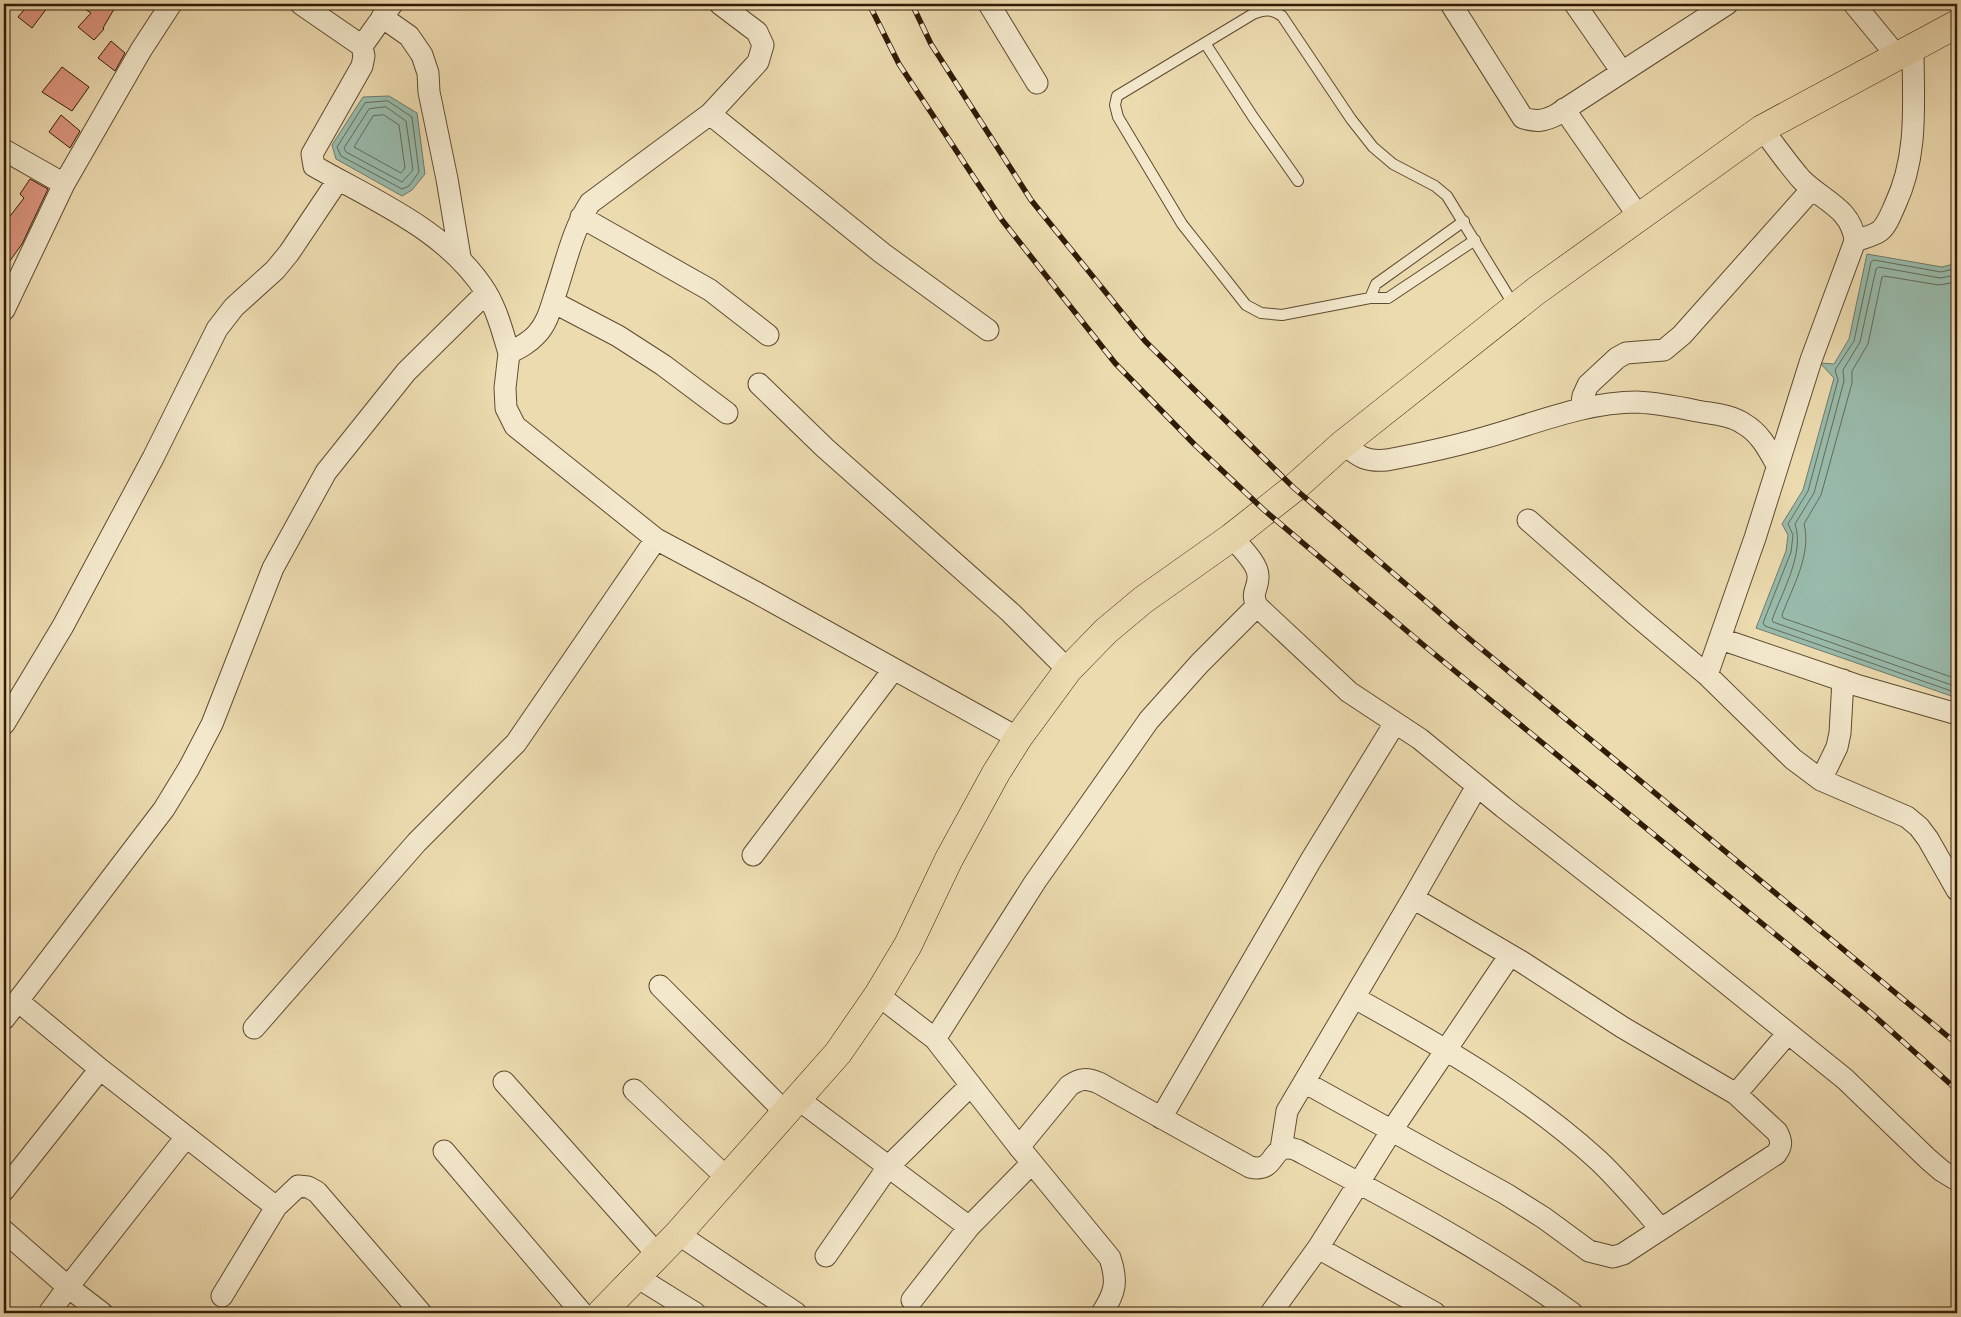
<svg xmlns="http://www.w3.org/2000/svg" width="1961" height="1317" font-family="'Libre Caslon Text',serif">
	<rect width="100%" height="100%" fill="#eddbb0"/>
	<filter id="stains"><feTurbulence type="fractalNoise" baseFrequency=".004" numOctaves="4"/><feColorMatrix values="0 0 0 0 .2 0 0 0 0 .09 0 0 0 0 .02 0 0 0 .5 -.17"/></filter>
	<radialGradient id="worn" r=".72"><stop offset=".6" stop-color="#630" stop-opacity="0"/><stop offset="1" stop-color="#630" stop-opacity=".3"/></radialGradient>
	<path fill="#99bbac" stroke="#6f7b6a" d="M 389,96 L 417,113 L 425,174 L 412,190 L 402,196 L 336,159 L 332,145 L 363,97 Z
		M 1867,254 L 1942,267 L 1957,263 L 1957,698 L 1756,628 L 1786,551 L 1788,535 L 1782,524 L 1803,490 L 1834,378 L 1820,363 L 1834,364 L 1849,339 Z"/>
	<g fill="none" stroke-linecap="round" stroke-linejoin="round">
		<path stroke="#646b59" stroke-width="1" d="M 388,101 L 412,117 L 419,172 L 409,186 L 402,189 L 341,156 L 337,147 L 365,103 Z
			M 386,107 L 406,121 L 413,170 L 402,182 L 346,152 L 344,148 L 369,109 Z
			M 384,115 L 399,125 L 405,168 L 401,173 L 354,147 L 373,116 Z
			M 1957,268 L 1941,272 L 1874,260 L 1871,262 L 1854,341 L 1835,370 L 1838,380 L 1808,491 L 1788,524 L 1793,535 L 1791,552 L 1763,623 L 1765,626 L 1957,693
			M 1957,275 L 1940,278 L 1879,267 L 1876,269 L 1860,342 L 1843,370 L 1844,381 L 1814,493 L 1795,524 C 1805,553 1782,592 1772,620 L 1773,622 L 1957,687
			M 1957,282 L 1939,285 L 1884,276 L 1882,277 L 1868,344 L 1852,371 L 1852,383 L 1821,495 L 1804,524 C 1812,554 1792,588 1782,615 L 1783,618 L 1957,679"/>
	</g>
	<path fill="#de9680" stroke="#301b06" d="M 29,4 L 50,4 L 32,28 L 18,17 Z
		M 77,4 L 117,4 L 103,28 L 104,29 L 94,40 L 78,27 L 91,13 Z
		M 111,41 L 125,53 L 115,71 L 98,58 Z
		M 62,67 L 89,87 L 72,111 L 42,92 Z
		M 61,115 L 80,131 L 70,148 L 49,132 Z
		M 30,179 L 48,189 L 22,244 L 4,269 L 4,224 L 24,198 L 20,194 Z"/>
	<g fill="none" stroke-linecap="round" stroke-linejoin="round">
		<defs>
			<path id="lane" d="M 1205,43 L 1253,117 L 1298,181
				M 1475,240 L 1388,298 L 1370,298 L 1282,315 L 1261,313 L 1246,305 L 1182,224 L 1118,117 L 1115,105 L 1117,96 L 1253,14 C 1265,9 1272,9 1282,16 L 1351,119 L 1373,147 L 1393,164 L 1435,186 L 1447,196 L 1515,307
				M 1370,298 L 1376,284 L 1464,221"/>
			<path id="street" d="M 301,4 L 362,46 L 364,56 L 362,66 L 312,154 L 314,166 C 375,201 448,231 486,292 C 497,310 503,333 509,353
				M 720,4 L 757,32 L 763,45 L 758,62 L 710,114 L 590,203 C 573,229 566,262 556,292 C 551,307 548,322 537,334 C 529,343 519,348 509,353 L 505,388 L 506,408 L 515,426 L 656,539 L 757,593 L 1018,738
				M 989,4 L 1037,83
				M 1451,4 L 1523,118 C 1537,122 1544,121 1556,115 L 1727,4
				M 1575,4 L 1622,72
				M 1854,4 L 1897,56
				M 382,17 L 409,36 L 422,55 L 428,73 L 429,92 L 447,179 L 460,257
				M 362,46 L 392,4
				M 1564,109 L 1639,217
				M 710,114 L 882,253 L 988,330
				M 4,150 L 64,184
				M 581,217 L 710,290 L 768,335
				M 1855,241 C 1863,238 1873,236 1880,231 C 1887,225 1891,214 1895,205 C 1919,154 1913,102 1913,47
				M 553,302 L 618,336 L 663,365 L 727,413
				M 4,310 L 64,184 L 141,50 L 171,4
				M 759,384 L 825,448 L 1011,613 L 1068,670
				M 1581,409 L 1583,396 L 1588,385 L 1617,358 L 1626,353 L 1664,350 L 1682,335 L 1812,189
				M 1343,444 C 1360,457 1365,462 1387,460 C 1419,454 1452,447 1483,438 C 1534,424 1584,402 1637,402 C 1657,403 1678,407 1697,411 C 1713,414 1731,415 1744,424 C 1760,433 1768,449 1777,465
				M 1528,520 L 1636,615 L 1707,675 L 1793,759 L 1821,780 L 1907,817 L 1919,827 L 1928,839 L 1957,890
				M 1232,537 C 1240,547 1258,563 1258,576 C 1259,589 1250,591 1257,606 L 1349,692 L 1420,739 L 1503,807 L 1654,925 L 1845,1079 L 1928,1159 L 1942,1171 L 1957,1180
				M 1721,639 L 1856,685 L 1957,714
				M 1707,675 L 1755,538 L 1811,360 L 1855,241 C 1852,208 1821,200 1801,179 C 1787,163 1775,145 1762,129
				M 4,724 L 63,626 L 153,458 L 217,329 L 234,307 L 275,270 L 289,253 L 338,180
				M 1821,780 L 1837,747 L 1840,733 L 1843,680
				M 753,855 L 894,669
				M 660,986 L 786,1113
				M 878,995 L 935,1039 L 1019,1147 L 1110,1258 C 1118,1282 1115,1293 1102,1313
				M 1355,998 C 1441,1046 1526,1094 1599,1161 C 1621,1182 1641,1206 1661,1229
				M 18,1001 L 100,1069 L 276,1207
				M 4,1019 L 164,809 L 189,768 L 212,724 L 273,568 L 326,472 L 406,372 L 486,293
				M 254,1028 L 417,842 L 516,743 L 656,539
				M 935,1039 L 1035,882 L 1149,720 L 1200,663 L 1257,606
				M 504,1082 L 657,1254
				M 1304,1082 L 1506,1194 L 1544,1218 L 1589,1251 L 1613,1257 L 1623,1254 L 1776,1154 C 1782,1146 1782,1141 1777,1132 L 1736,1094 L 1622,1027 L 1522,962 L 1413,898
				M 634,1090 L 727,1178
				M 1736,1094 L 1788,1033
				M 798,1099 L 969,1227
				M 1161,1118 L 1311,860 L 1395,723
				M 1019,1147 L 1069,1086 C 1080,1078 1087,1078 1099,1083 L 1250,1167 C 1279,1174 1268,1140 1297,1150 C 1391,1200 1486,1250 1572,1313
				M 1281,1149 L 1287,1111 L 1413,898 L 1477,786
				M 444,1151 L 582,1313
				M 4,1190 L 100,1069
				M 4,1231 L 68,1287 L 49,1313
				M 678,1234 L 796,1313
				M 1318,1248 L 1435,1313
				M 826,1256 L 888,1167 L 971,1085
				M 637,1277 L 695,1313
				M 222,1296 L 276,1207 L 298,1186 L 308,1187 L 317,1192 L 421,1313
				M 912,1300 L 969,1227 L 1032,1163
				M 102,1313 L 68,1287 L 186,1137
				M 1271,1313 L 1318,1248 L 1392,1130 L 1510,955"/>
			<path id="highway" d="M 601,1313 L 678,1234 L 838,1053 L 878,995 L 908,945 L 949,859 L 996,773 L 1018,738 L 1068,670 L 1106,631 L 1143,600 L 1232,537 L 1294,488 L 1343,444 L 1536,291 L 1762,129 L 1957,24"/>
		</defs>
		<use href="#lane" stroke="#5f4b30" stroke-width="12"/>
		<use href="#street" stroke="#5f4b30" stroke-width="23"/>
		<use href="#highway" stroke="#301b06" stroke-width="29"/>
		<use href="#lane" stroke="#f3e8cc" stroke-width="10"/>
		<use href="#street" stroke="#f3e8cc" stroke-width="21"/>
		<use href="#highway" stroke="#eddbb0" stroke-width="28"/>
		<defs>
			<path id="rail" d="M 869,4 L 899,64 L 1002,220 L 1115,363 L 1195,445 L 1264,510 L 1427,648 L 1871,1013 L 1957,1090
				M 912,4 L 931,44 L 1031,200 L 1145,341 L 1294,488 L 1472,641 L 1957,1044"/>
		</defs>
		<use href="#rail" stroke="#301b06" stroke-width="5.5"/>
		<use href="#rail" stroke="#f3e8cc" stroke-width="4" stroke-dasharray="11" stroke-linecap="butt"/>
	</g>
	<rect width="1961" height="1317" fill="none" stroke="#eddbb0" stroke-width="20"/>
	<rect x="5" y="5" width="1951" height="1307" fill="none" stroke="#301b06" stroke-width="2.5"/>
	<rect x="10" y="10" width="1941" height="1297" fill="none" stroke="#301b06"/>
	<rect width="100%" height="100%" filter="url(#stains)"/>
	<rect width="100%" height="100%" fill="url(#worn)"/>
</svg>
